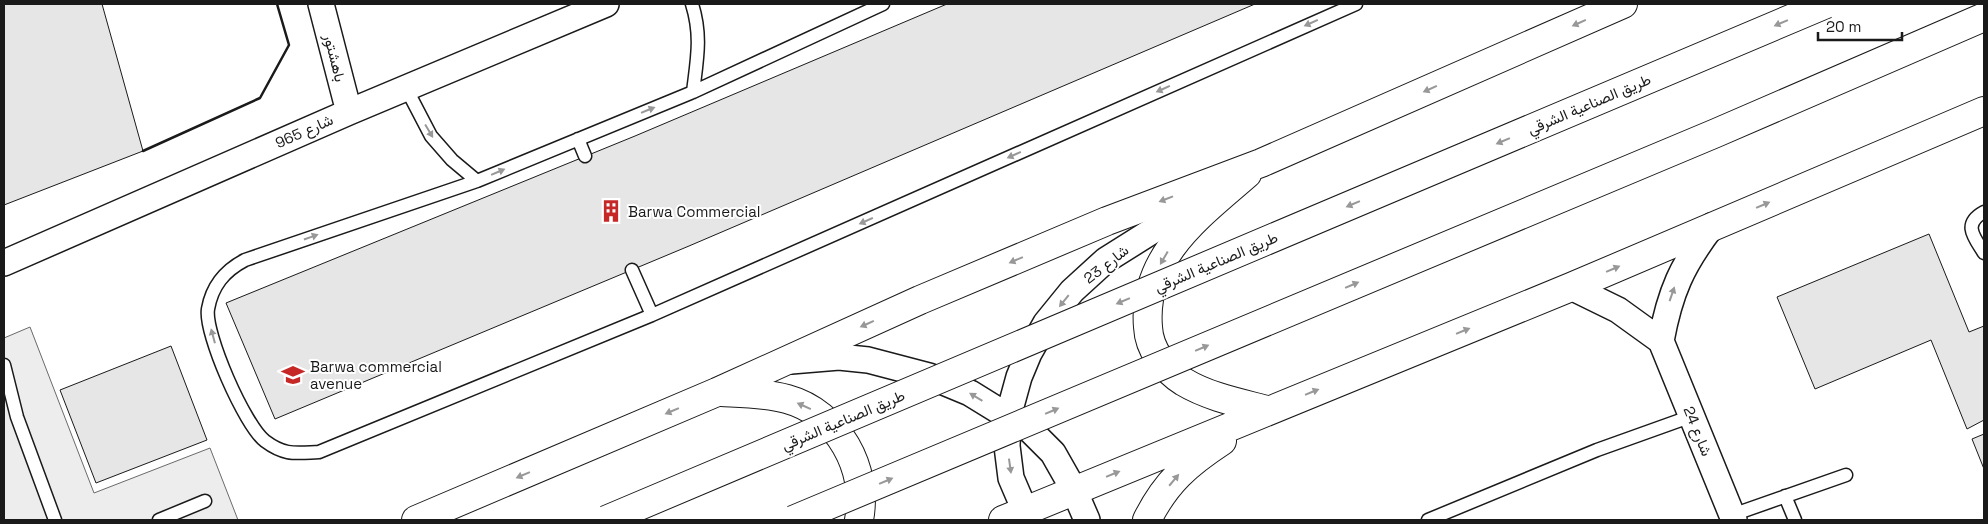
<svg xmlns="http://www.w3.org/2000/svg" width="1988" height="524" font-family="'Space Grotesk',Vazirmatn,sans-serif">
	<rect width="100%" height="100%" fill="#fff"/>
	<path fill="#ededed" stroke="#6a6a6a" d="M 30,327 L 94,493 L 210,448 L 238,520 L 4,520 L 4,338 Z"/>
	<path fill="#e6e6e6" stroke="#1a1a1a" d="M 4,4 L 102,4 L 143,151 L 4,205 Z
		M 947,4 L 1255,4 L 689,246 L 275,419 L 226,303 L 635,136 Z
		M 1929,234 L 1969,332 L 1984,326 L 1984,420 L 1967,429 L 1931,340 L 1815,389 L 1777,297 Z
		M 171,346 L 207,440 L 96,483 L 60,390 Z
		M 1984,434 L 1984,469 L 1972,439 Z"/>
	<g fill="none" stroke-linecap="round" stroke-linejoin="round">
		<defs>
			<path id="service" d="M 692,4 C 702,36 697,59 693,92
				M 883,4 L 693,92 L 477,181 L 245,260 C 224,271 212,286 208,309 C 204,333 245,426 265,441 C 285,456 296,453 319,452 L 652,315 L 1356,4
				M 406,88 L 431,136 L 452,160 L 477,181
				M 578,139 L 585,156
				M 1984,212 C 1962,224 1974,237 1984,253
				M 632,270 L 652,315
				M 4,365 L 17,417 L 55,520
				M 1785,496 L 1795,520
				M 1732,515 L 1846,475
				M 159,520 L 205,501
				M 1428,520 L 1597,450 L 1692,416"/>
			<path id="minor" d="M 321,4 L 349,112
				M 4,263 L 349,112 L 606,4
				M 1571,287 L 1618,310 L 1661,341 L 1734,520
				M 1661,341 C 1670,292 1682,265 1712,226
				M 791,361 L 839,357 L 868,360 L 929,376 L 970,393 L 1030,430 L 1053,453 L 1074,490 L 1087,520
				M 1029,520 L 1011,478 L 1007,446 L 1008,417 L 1019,377 L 1029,353 L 1046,323 L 1072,291 L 1106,260 L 1214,192"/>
			<path id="primary" d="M 1247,174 C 1199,216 1142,256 1148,327 C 1149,350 1165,370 1184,382 C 1209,397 1240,403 1267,410
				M 721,392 C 743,393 766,393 787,399 C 838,413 869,469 859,520
				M 416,520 L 717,392 L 920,300 L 1107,221 L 1261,163 L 1623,4
				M 1003,520 L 1571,287 L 1984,111
				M 1147,520 C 1166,482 1187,464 1222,441"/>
		</defs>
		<use href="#service" stroke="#1a1a1a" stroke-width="15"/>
		<use href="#minor" stroke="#1a1a1a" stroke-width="28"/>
		<use href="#primary" stroke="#1a1a1a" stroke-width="30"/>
		<use href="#service" stroke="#fff" stroke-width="12"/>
		<use href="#minor" stroke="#fff" stroke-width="25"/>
		<use href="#primary" stroke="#fff" stroke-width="28"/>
		<defs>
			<path id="trunk-bridge" d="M 606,520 L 1826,4
				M 793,520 L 1716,133 L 1984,17"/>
		</defs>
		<use href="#trunk-bridge" stroke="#1a1a1a" stroke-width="30" stroke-linecap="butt"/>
		<use href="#trunk-bridge" stroke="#fff" stroke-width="28"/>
		<path stroke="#1a1a1a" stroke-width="2.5" d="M 143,151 L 260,98 L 289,45 L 277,4"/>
	</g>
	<defs><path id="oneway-solid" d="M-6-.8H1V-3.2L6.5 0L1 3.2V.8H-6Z" transform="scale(1.25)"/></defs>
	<g fill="#989898">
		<use href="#oneway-solid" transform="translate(1311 23) rotate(156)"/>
		<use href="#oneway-solid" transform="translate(1579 23) rotate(156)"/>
		<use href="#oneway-solid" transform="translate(1781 23) rotate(157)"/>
		<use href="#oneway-solid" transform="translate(1163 89) rotate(156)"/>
		<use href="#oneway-solid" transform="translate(1430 89) rotate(156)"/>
		<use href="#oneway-solid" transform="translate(648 110) rotate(-22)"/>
		<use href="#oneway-solid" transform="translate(429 131) rotate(59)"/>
		<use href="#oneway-solid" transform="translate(1503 141) rotate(157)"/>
		<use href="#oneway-solid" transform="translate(1014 155) rotate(156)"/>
		<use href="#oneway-solid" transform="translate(498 172) rotate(-23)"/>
		<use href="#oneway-solid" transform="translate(1166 199) rotate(159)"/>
		<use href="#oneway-solid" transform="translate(1353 204) rotate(157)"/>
		<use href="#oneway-solid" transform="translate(1763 205) rotate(-23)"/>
		<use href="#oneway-solid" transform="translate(866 221) rotate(156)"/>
		<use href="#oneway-solid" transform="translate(311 237) rotate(-19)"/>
		<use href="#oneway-solid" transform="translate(1164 258) rotate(120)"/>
		<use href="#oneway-solid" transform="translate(1016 260) rotate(157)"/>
		<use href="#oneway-solid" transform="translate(1613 269) rotate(-23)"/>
		<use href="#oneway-solid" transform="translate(1352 285) rotate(-23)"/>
		<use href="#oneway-solid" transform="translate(1672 294) rotate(-71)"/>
		<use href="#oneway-solid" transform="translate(1064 301) rotate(129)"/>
		<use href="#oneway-solid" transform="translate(1123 301) rotate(157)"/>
		<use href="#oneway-solid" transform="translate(867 324) rotate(156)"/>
		<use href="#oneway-solid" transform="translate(1463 331) rotate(-22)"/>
		<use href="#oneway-solid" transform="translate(213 336) rotate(-105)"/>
		<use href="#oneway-solid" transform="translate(1202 348) rotate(-23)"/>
		<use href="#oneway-solid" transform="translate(1312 392) rotate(-22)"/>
		<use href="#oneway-solid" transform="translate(976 397) rotate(-149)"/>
		<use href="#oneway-solid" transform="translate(804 406) rotate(-156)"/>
		<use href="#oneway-solid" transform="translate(672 411) rotate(157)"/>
		<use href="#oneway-solid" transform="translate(1052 411) rotate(-23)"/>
		<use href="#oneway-solid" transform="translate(1010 466) rotate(82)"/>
		<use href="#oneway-solid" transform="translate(1113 474) rotate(-22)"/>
		<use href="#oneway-solid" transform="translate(523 475) rotate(157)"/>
		<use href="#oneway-solid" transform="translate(1174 480) rotate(-50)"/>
		<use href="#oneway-solid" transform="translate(886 481) rotate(-23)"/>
	</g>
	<defs>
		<symbol id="building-bare" viewBox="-9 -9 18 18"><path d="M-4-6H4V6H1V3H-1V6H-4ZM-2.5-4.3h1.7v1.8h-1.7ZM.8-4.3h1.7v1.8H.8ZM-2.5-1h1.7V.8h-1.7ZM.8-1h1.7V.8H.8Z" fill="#c62828" stroke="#fff" stroke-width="2.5" paint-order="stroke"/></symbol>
		<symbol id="school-bare" viewBox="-9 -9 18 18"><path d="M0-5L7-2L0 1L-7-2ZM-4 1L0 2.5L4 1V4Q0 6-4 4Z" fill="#c62828" stroke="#fff" stroke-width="2.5" paint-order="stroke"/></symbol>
	</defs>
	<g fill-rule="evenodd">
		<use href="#building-bare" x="595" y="195" width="32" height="32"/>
		<use href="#school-bare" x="277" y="359" width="32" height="32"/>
	</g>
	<g text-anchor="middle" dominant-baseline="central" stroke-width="4" stroke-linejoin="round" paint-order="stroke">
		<g font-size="15" fill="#1a1a1a" stroke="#fff">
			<text transform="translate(335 58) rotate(76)">باهشتور</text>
			<text transform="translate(1589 104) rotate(-23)">طريق الصناعية الشرقي</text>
			<text transform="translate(304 131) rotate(-24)">شارع 965</text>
			<text transform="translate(1216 262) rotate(-23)">طريق الصناعية الشرقي</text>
			<text transform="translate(1106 264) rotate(-38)">شارع 23</text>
			<text transform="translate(843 420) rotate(-23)">طريق الصناعية الشرقي</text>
			<text transform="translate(1698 431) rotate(68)">شارع 24</text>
		</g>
		<g font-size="15" fill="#1a1a1a" stroke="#fff" text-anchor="start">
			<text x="628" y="211">Barwa Commercial</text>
			<text x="310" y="366">Barwa commercial<tspan x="310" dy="17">avenue</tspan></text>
		</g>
	</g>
	<rect width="1988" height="524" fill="none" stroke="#1a1a1a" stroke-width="10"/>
	<path d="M1818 32v8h84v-8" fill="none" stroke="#1a1a1a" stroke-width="2.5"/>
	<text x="1826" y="32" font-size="15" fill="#1a1a1a" stroke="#ffffff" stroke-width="4" paint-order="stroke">20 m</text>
</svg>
